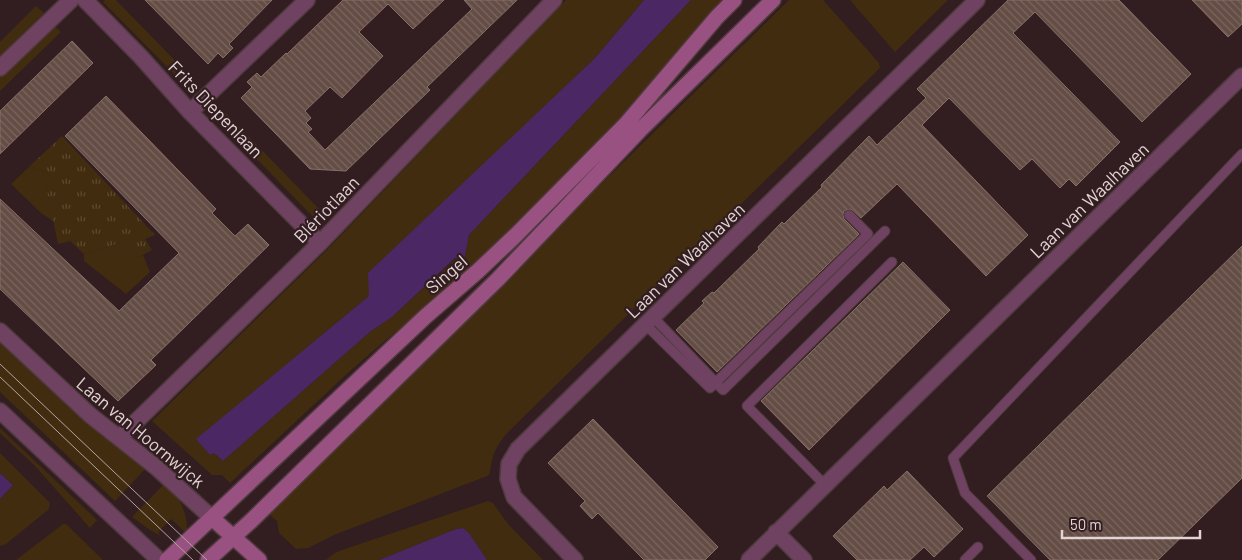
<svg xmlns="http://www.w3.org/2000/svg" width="1242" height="560" font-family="Barlow,sans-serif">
	<defs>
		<pattern id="park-tufts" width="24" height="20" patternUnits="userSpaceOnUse" patternTransform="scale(1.25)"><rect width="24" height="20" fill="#422c0f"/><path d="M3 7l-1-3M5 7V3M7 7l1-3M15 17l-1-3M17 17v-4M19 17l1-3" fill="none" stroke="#5d4a31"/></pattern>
		<pattern id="building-back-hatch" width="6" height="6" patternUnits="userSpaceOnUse" patternTransform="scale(1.25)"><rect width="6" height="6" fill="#644d45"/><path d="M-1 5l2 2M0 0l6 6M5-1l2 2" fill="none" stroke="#7a665f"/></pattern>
	</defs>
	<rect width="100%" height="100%" fill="#321d20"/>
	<path fill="#422c0f" d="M 105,0 L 116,0 L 194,80 L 195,86 L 190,90 L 103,2 Z
		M 566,0 L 644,0 L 595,58 L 478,170 L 369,296 L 197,439 L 210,455 L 214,453 L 223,461 L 371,331 L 392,317 L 456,258 L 461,260 L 465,256 L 469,235 L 691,0 L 722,0 L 715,10 L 613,132 L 454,285 L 387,339 L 350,371 L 230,483 L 222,475 L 212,475 L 152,421 L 327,250 Z
		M 789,0 L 823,0 L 879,63 L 880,68 L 509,431 C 496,446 492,454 490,473 L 487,476 L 334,535 L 308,548 L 296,549 L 279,533 L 277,521 L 270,515 L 502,281 Z
		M 850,0 L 948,0 L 895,52 Z
		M 36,6 L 44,13 L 0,56 L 0,42 Z
		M 54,25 L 61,32 L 0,91 L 0,76 Z
		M 221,108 L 324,214 L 317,221 L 214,115 Z
		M 30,166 L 47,173 L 55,180 L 45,182 L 54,222 L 41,213 L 11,184 Z
		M 119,243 L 135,259 L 143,255 L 150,272 L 126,294 L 84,261 L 84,254 Z
		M 0,338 L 147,467 L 115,501 L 0,392 Z
		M 0,428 L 97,520 L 90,528 L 36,467 L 0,433 Z
		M 0,453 L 50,503 L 49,509 L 6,544 L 0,546 L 0,499 L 13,485 L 0,473 Z
		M 166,482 C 180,498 188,513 187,534 L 171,519 L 158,532 L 161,536 L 150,530 L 132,517 Z
		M 488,501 L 493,503 L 508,524 L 543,560 L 487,560 L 469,533 L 463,528 L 456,529 L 379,560 L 326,560 L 335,553 L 342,550 Z
		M 63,524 L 66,524 L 103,560 L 16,560 Z"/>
	<path fill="url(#park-tufts)" d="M 62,136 L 155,235 L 145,239 L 152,250 L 135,259 L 119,243 L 84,254 L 70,241 L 58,244 L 45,181 L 55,180 L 47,173 L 30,166 Z"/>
	<path fill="#4b2763" d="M 644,0 L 691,0 L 469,235 L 465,256 L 463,259 L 455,258 L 392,317 L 371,331 L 223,461 L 214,453 L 210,455 L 196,439 L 369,296 L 368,273 L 595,58 Z
		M 0,473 L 13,485 L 0,499 Z
		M 463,528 L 469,533 L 487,560 L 379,560 L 456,529 Z"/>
	<path fill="url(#building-back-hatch)" stroke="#887067" d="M 145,0 L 272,0 L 229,44 L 233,48 L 223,58 L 218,53 L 208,64 Z
		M 343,0 L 444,0 L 413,29 L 388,4 L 359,32 L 383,56 L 342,98 L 330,87 L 305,111 L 311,118 L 306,123 L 312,129 L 308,132 L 325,150 L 472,9 L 464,0 L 517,0 L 427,87 L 430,90 L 346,171 L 310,169 L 241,98 L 252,87 L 247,82 L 257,73 L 261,77 L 286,53 L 287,54 Z
		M 1008,0 L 1119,0 L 1191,74 L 1142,122 L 1035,12 L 1013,33 L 1120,142 L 1076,186 L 1069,179 L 1060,188 L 1032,159 L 1020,170 L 949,98 L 922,125 L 1028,235 L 986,276 L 897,184 L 861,218 L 851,209 L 844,211 L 843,214 L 844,219 L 859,234 L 717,372 L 676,330 L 704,303 L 702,301 L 712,292 L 714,293 L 759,249 L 758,247 L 782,222 L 784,224 L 822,187 L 821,185 L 869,136 L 877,145 L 926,98 L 917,89 Z
		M 1192,0 L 1242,0 L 1242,24 L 1228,37 Z
		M 72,41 L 93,63 L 0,154 L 0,111 Z
		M 106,96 L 216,209 L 212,213 L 235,236 L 248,224 L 269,245 L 151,360 L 156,365 L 118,401 L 0,289 L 0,199 L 119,311 L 179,253 L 65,136 Z
		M 1242,246 L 1242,478 L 1158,560 L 1050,560 L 987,496 Z
		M 903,262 L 950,310 L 809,450 L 761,401 Z
		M 593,419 L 718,547 L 705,560 L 644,560 L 598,513 L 592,519 L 580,506 L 585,501 L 548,463 Z
		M 907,471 L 963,529 L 934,557 L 924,547 L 910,560 L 857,560 L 833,536 L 884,486 L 887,490 Z"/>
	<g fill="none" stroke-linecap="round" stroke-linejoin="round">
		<defs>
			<path id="service" d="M 653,317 L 723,390 L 885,231
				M 646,325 L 710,388 L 868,234 L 849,215
				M 825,485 L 747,406 L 892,262
				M 965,560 L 978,547
				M 1031,560 L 965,493 L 953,458 L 1242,154"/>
			<path id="minor" d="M 85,0 L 141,57 L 190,112 L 320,243
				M 0,68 L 71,0
				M 190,112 L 307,0
				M 0,331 L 90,415 L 157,468 L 212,518
				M 0,411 L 159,560
				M 119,438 L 320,243 L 554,0
				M 776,532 L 804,560
				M 575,560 L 514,497 L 508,479 L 509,464 L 518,449 L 977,0
				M 749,560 L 1242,76"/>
			<path id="secondary" d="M 212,518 L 259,560
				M 167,560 L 426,316 L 478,271 L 516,235 L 626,124 L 717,17 L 734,0
				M 208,560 L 251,521 L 498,279 L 640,130 L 773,0"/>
		</defs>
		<use href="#service" stroke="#4e3a3d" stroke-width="11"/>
		<use href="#minor" stroke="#4e3a3d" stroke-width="18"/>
		<use href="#secondary" stroke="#4e3a3d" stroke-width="18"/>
		<use href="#service" stroke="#6e4260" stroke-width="9"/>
		<use href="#minor" stroke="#6e4260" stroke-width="15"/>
		<use href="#secondary" stroke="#985181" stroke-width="15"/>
		<path stroke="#b4a3a5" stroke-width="1" d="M 0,364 L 207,560
			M 0,377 L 193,560"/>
	</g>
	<g text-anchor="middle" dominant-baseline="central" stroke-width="4.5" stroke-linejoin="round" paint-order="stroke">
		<g font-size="18" fill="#e2d3d4" stroke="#321d20">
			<text transform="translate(216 109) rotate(46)">Frits Diepenlaan</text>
			<text transform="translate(1089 200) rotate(-44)">Laan van Waalhaven</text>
			<text transform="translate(326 209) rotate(-46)">Blériotlaan</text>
			<text transform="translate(685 260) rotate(-44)">Laan van Waalhaven</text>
			<text transform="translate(446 274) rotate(-41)">Singel</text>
			<text transform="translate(141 432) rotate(40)">Laan van Hoornwijck</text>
		</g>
	</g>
	<path d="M1062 530v8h138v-8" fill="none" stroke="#e2d3d4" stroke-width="2.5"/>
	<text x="1070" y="530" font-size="15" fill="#e2d3d4" stroke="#321d20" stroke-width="4" paint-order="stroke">50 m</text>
</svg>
